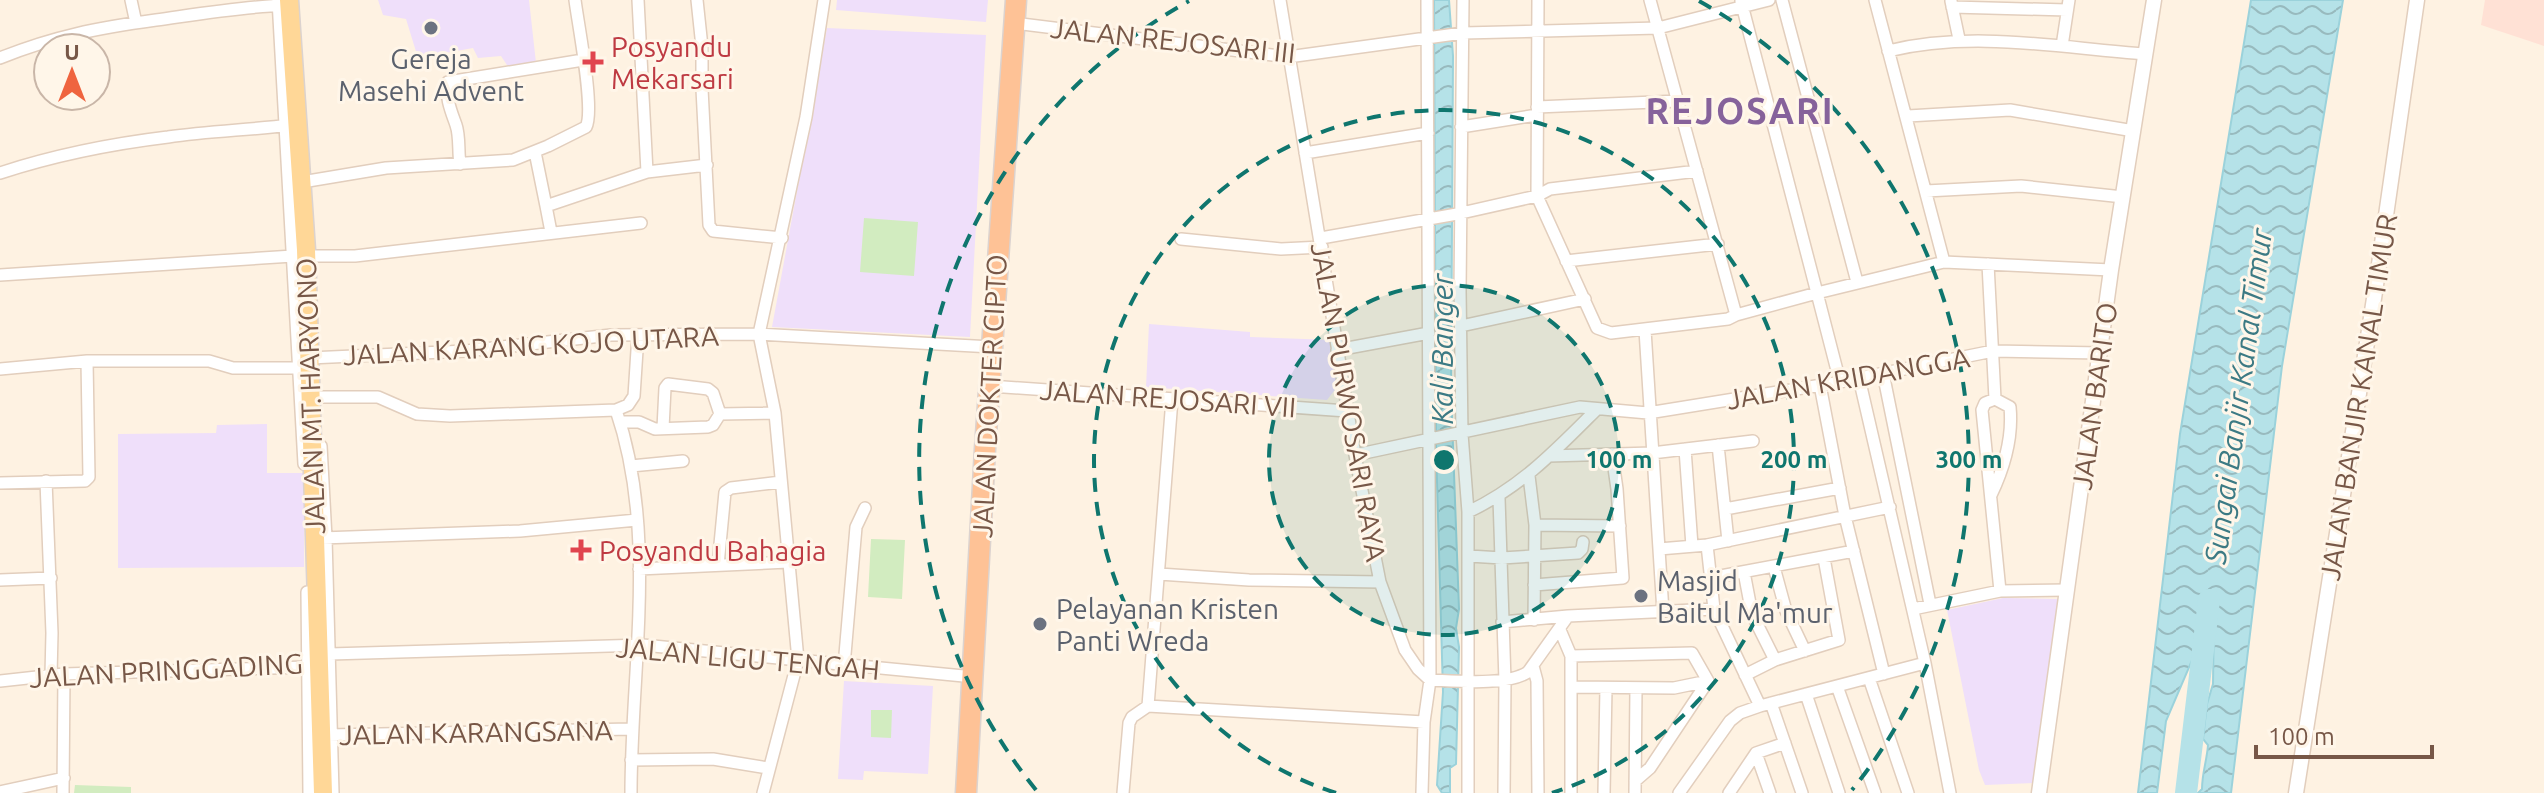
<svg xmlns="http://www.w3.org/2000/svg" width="2544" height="793" font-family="Ubuntu,sans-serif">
	<defs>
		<pattern id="water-waves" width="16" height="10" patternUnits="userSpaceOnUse" patternTransform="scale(2)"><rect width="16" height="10" fill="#b5e2e8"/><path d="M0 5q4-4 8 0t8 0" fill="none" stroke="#98babe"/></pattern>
	</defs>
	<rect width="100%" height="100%" fill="#fef2e2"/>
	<path fill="#ffe1d5" d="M 2485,0 L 2544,0 L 2544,46 L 2481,25 Z"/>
	<path fill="#efdffa" d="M 378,0 L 529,0 L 536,63 L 509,68 L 501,56 L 478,58 L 473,48 L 418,58 L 406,19 L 383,15 Z
		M 837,0 L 988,0 L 986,22 L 836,10 Z
		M 827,28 L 986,35 L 970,337 L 772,327 Z
		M 1149,324 L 1250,332 L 1250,337 L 1332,340 L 1337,387 L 1327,400 L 1146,387 Z
		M 267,424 L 267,473 L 304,473 L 304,567 L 118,568 L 118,434 L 216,433 L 217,425 Z
		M 2003,598 L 2058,599 L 2036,783 L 1985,785 L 1979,770 L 1947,610 Z
		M 844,681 L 933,686 L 928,774 L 864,771 L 863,780 L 838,779 Z"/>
	<path fill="#d2ecc0" d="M 864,218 L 918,222 L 914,276 L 860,272 Z
		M 871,539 L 905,540 L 902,599 L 868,597 Z
		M 871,710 L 892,710 L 891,738 L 871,737 Z
		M 75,785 L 131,787 L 131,793 L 74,793 Z"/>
	<path fill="url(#water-waves)" stroke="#9bd2db" stroke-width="2" d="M 1434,0 L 1449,0 L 1453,56 L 1451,392 L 1459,609 L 1456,628 L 1459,647 L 1456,764 L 1450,768 L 1450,793 L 1442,793 L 1437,785 L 1443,692 L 1436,446 Z
		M 2251,0 L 2343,0 L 2282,366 L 2231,793 L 2198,793 L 2202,789 C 2202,773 2207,760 2208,745 L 2203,739 L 2207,704 L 2213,684 L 2214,609 L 2209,605 L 2202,637 L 2166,721 L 2157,793 L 2138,793 L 2180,434 Z"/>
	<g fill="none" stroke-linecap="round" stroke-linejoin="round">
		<path stroke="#b5e2e8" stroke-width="22" d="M 2186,793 L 2209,600"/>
		<defs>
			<path id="minor" d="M 131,0 L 136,23
				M 278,0 L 304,464 L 312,464
				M 638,0 L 647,172
				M 697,0 L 702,47 L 702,89 L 709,225 L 713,231 L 782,238
				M 1280,0 L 1355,455 L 1380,582 L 1405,650 L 1418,669 L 1430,680 L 1424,722 L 1422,793
				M 1427,0 L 1430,680 C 1456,681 1507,686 1528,672 L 1568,616 L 1714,609
				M 1463,0 L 1460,290 L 1462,434 L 1468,512 L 1468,793
				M 1538,0 L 1537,196 L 1597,328 L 1611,333 L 1728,319 L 1736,315 L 1650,0
				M 1782,0 L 1857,282
				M 1875,0 L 1944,262
				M 1951,1 L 1959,39
				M 1952,7 L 2067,10
				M 1014,23 L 1288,57 L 1463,33 L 1658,28 L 1769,0
				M 2062,46 L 2069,0
				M 1888,51 C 1974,30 2059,48 2146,54
				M 0,58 C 55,36 97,28 156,20 C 199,14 241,7 285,5
				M 1537,107 L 1678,101
				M 1908,116 L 2010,110 L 2134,131
				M 1461,127 L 1537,115
				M 535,152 L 546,206
				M 1305,153 L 1428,133
				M 460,164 C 458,152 460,136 456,125 C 451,111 445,97 448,82 L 583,60
				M 0,173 C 55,155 110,144 168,137 C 209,131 250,130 290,125
				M 302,182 L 386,168 L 513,160 L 548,146 L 586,127 C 595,110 578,24 575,0
				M 1926,191 L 2021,186 L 2123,197
				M 551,232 L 546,206 L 647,172 L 707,165
				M 1321,238 L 1457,214 L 1537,196 L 1550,189 L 1697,171
				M 1181,239 L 1281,249 L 1322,247
				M 1566,261 L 1718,244
				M 1988,264 L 1995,399 L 1985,403 L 1982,410 L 2000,591
				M 0,275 L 293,256 L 355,256 L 641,223
				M 1736,315 L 1817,293 L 1741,1
				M 1461,326 L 1585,299
				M 1645,330 L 1663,612
				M 1337,350 L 1429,333
				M 309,358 L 466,351 L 611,335 L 759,334 L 992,347
				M 0,369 L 87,361 L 209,361 L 233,368 L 306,368
				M 1883,373 L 1930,604
				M 1859,378 L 1925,663 L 1950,793
				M 1840,382 L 1817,293 L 1944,262 L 2111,270
				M 1820,385 L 1845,516 L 1884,674
				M 990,386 L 1347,411
				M 310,397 L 378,397 L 417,414 L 450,416 L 616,410 L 628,405 L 634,396 L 638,335
				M 616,410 C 658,533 631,667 631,793
				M 621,422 L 639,422 L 655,429 L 708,427 L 713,425 L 720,414 L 775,413
				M 663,428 L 665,388 L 668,384 L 708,389 L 713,393 L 720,414
				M 1718,445 L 1728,541
				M 321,446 L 326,538 L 333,793
				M 1685,449 L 1692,546
				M 1355,455 L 1580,407 L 1648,413 L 1840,382 L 1993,351 L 2100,353
				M 1549,456 L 1652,453 L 1753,441
				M 631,466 L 683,461
				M 1529,476 L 1535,525 L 1534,620
				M 46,481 L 52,633 L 51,675
				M 0,483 L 85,481 L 89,477 L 87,361
				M 1991,495 C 2004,468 2013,438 2010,407 L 1995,399
				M 1499,498 L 1505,681 L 1504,793
				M 1725,509 L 1840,488
				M 1468,512 C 1521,487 1555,451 1596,410
				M 1535,525 L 1620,526
				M 322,538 L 520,531 L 637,520
				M 1707,545 L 1890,507
				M 1659,549 L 1707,545 L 1714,609 L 1760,706
				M 1469,556 L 1502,558 L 1578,553 L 1582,549 L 1583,542
				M 718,565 L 725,492 L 731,488 L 781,482
				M 1774,567 L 1786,611 L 1805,651
				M 639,569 L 788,562
				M 1744,572 L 1752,614 L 1775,660
				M 1159,574 L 1249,580 L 1380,582
				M 1710,578 L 1854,551
				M 0,580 L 51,578
				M 1534,585 L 1623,578 L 1617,489 L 1612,454
				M 1913,609 L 2000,591 L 2067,590
				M 1502,622 L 1568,616
				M 1560,630 L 1571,656 L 1571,793
				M 1571,656 L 1692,653 L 1708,681
				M 844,666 L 856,527 L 865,508
				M 1533,666 L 1537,681 L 1538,793
				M 1745,675 L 1775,660 L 1839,640 L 1824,558
				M 1869,678 L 1908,793
				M 0,681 L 64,674 L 307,667 L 330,654 L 643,645 L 974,677
				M 1837,686 L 1875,793
				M 1572,687 L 1674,688 L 1708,681 L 1650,768 L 1635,781
				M 1806,694 L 1839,793
				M 1771,703 L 1802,793
				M 1148,706 L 1172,399
				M 1148,706 L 1424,722
				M 328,735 L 631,729
				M 1756,753 L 1770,793
				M 631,760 L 713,759 L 768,768
				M 0,792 L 64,778
				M 63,793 L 64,674
				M 309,793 L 307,592 L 316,592
				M 763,793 L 798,660 L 775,413 L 759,334 L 806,117 L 824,0
				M 1123,793 L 1129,723 L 1132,717 L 1148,706
				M 1604,793 L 1606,688
				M 1635,793 L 1636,688
				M 1679,793 L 1730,721 L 1740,713 L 1760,706 L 1925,663
				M 1729,793 L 1756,753 L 1785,743"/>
			<path id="tertiary" d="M 2039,793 L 2111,270 L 2154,0
				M 2296,793 L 2375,292 L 2417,0"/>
			<path id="primary" d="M 289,0 L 306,250 L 323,793"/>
			<path id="trunk" d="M 966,793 L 985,449 L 1016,0"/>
		</defs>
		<use href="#minor" stroke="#e2cebd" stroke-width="14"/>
		<use href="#tertiary" stroke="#e2cebd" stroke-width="17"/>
		<use href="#primary" stroke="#dcd3cf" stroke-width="21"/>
		<use href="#trunk" stroke="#dcd3cf" stroke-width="23"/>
		<use href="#minor" stroke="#fff" stroke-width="11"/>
		<use href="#tertiary" stroke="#fff" stroke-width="14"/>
		<use href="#primary" stroke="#ffd797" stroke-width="18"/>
		<use href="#trunk" stroke="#fec296" stroke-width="20"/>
	</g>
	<circle cx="1444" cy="460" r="175" fill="#0f766e" fill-opacity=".12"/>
	<g fill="none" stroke="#0f766e" stroke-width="4" stroke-dasharray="14 10">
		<circle cx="1444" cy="460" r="175"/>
		<path d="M1336 793A350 350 0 1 1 1552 793"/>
		<path d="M1036 790A525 525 0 0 1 1189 1M1699 1A525 525 0 0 1 1852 790"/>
	</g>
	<g fill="#6b7280" stroke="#fff6e9" stroke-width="3">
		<circle cx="431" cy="28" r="8"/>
		<circle cx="1641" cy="596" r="8"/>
		<circle cx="1040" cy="624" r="8"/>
	</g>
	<g fill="#e0444e" stroke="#fff6e9" stroke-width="3">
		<path d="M589 50h8v8h8v8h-8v8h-8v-8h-8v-8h8z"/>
		<path d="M577 538h8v8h8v8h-8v8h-8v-8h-8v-8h8z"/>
	</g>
	<g text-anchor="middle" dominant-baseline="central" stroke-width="6" stroke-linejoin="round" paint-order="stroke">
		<g font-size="28" fill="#775747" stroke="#fff6e9">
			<text transform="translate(1173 40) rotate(6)">JALAN REJOSARI III</text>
			<text transform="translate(531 345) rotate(-3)">JALAN KARANG KOJO UTARA</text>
			<text transform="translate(1848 378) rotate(-10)">JALAN KRIDANGGA</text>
			<text transform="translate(310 396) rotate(-92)">JALAN MT. HARYONO</text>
			<text transform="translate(989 396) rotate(-87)">JALAN DOKTER CIPTO</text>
			<text transform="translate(2094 396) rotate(-82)">JALAN BARITO</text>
			<text transform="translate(2358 397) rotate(-81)">JALAN BANJIR KANAL TIMUR</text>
			<text transform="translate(1168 398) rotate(4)">JALAN REJOSARI VII</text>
			<text transform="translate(1349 402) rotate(80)">JALAN PURWOSARI RAYA</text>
			<text transform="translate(748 658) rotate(5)">JALAN LIGU TENGAH</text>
			<text transform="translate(166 670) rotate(-3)">JALAN PRINGGADING</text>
			<text transform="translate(476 732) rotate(-1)">JALAN KARANGSANA</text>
		</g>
		<g font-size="28" fill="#be3a42" stroke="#fff6e9" text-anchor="start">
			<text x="611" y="46">Posyandu<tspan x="611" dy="32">Mekarsari</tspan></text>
			<text x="599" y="550">Posyandu Bahagia</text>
		</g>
		<g font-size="28" fill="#5b616d" stroke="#fff6e9" text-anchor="start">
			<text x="431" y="58" text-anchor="middle">Gereja<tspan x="431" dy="32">Masehi Advent</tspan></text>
			<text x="1657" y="580">Masjid<tspan x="1657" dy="32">Baitul Ma'mur</tspan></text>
			<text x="1056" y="608">Pelayanan Kristen<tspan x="1056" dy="32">Panti Wreda</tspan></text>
		</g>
		<g font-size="30" font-style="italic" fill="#3c7a84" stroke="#fff6e9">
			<text transform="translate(1442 349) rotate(-90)">Kali Banger</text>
			<text transform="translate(2238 396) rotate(-82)">Sungai Banjir Kanal Timur</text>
		</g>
		<g font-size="36" font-weight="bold" letter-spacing="2" fill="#86629b" stroke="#fff6e9">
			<text x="1740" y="110">REJOSARI</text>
		</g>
	</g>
	<circle cx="1444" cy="460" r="12" fill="#0f766e" stroke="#fff6e9" stroke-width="4"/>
	<g font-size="24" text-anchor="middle" font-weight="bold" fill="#0f766e" stroke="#fff6e9" stroke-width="6" stroke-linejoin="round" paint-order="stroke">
		<text x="1619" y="468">100 m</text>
		<text x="1794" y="468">200 m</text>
		<text x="1969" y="468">300 m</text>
	</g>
	<g transform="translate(72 72)"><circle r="38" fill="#fff6e9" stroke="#c9b6a8" stroke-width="2"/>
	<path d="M0-6L14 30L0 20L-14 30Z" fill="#ef643f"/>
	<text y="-12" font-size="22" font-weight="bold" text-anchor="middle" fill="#775747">U</text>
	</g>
	<path d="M2256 745v12h176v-12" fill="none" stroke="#775747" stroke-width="4"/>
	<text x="2268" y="745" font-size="24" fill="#775747" stroke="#fff6e9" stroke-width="6" paint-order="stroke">100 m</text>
</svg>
